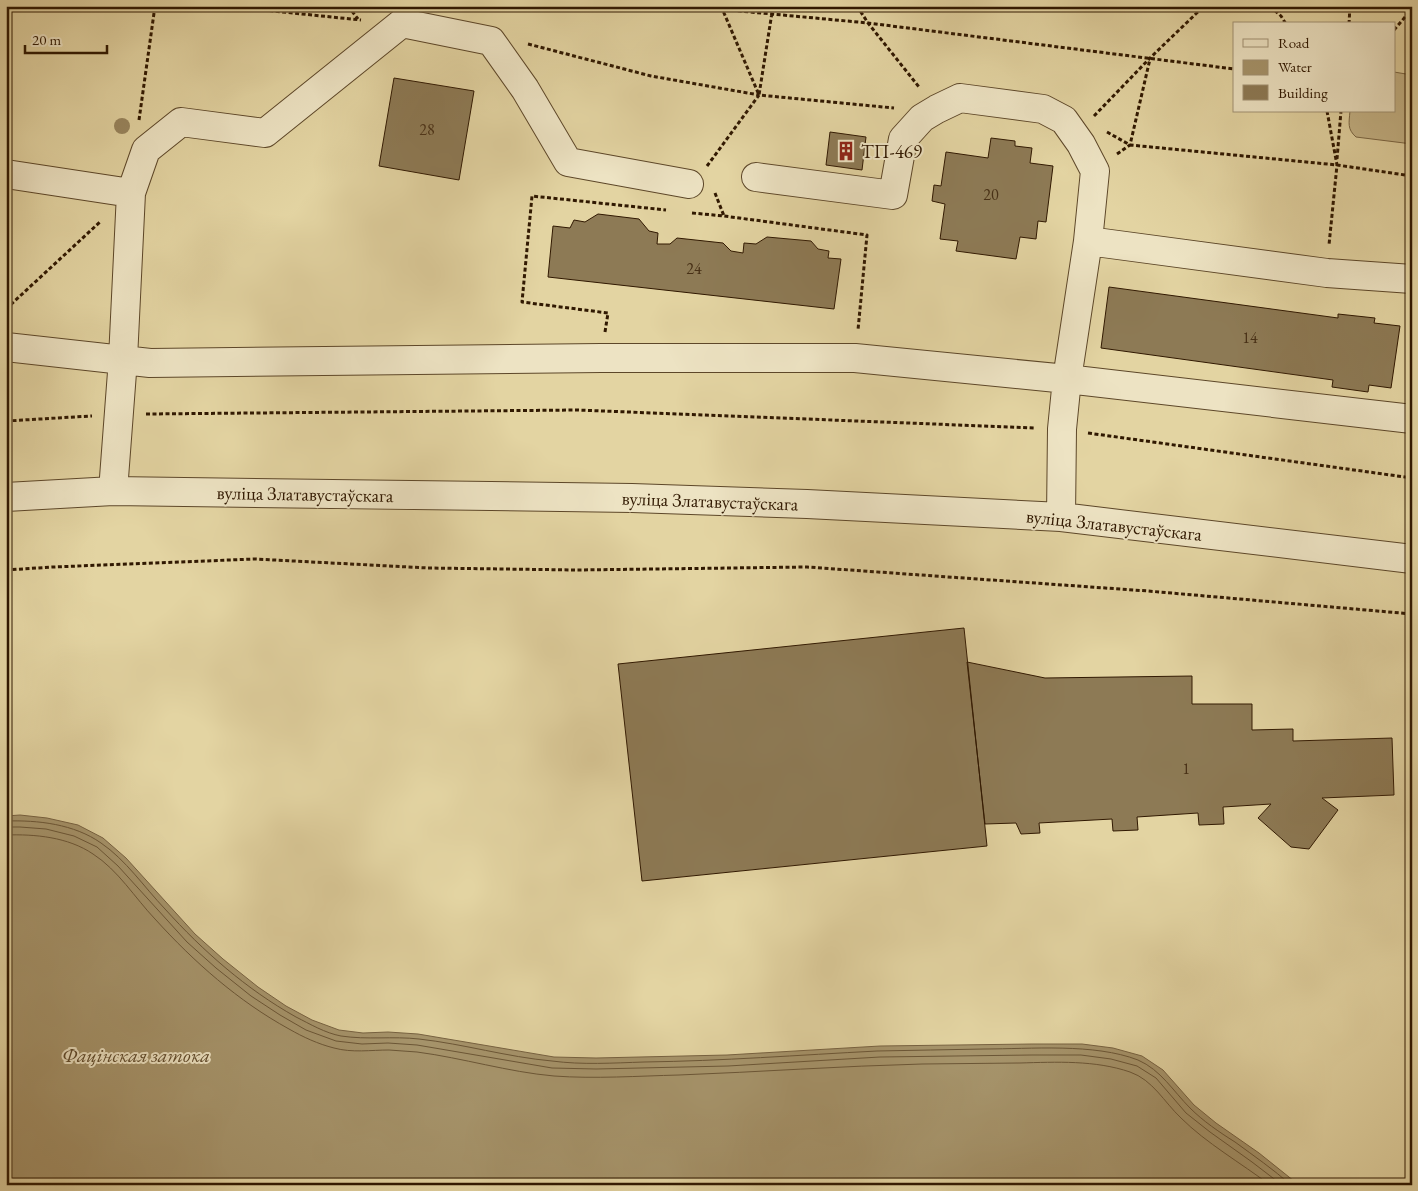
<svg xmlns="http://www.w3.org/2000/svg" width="1418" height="1191" font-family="'EB Garamond',serif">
	<rect width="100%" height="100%" fill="#e3d4a2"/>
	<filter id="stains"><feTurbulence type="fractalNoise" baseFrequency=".004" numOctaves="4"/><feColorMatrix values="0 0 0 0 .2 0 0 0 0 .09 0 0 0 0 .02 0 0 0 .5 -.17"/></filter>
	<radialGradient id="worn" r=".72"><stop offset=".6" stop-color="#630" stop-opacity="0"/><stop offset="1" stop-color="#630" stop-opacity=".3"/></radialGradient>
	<path fill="#c5b487" stroke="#7a6644" d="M 1394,72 L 1412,75 L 1412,144 L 1356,137 C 1347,129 1349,123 1350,111 L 1394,111 Z"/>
	<path fill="#a6946b" stroke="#776241" d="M 20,815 L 47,818 L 78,825 L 103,838 L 126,858 L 195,934 L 223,959 L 258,987 L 286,1006 L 312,1020 L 339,1030 L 363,1033 L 388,1032 L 418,1034 L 554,1057 L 596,1058 L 727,1055 L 880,1046 L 1032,1044 L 1082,1044 L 1113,1048 L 1142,1056 L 1163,1070 L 1194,1105 L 1216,1123 L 1259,1153 L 1299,1185 L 6,1185 L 6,816 Z"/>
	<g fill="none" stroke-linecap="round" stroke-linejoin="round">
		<path stroke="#6b5636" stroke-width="1" d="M 6,821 C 38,820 74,824 101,843 C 126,860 144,887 165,909 C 203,951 246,989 296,1017 C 310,1024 325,1033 341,1036 C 367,1040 393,1036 419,1039 C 464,1044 507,1057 552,1061 C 582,1065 613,1063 644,1062 C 722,1061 799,1055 877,1051 C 913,1050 948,1050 984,1049 C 1031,1049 1094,1043 1138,1060 C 1161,1070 1173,1091 1190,1108 C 1203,1121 1219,1132 1235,1142 C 1254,1156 1273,1169 1291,1185
			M 6,827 L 20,827 L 46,829 L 74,836 L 97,847 L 118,866 L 187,942 L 216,968 L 251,996 L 280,1015 L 306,1030 L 336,1041 L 362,1044 L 388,1043 L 417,1045 L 552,1068 L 596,1069 L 728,1066 L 880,1057 L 1032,1055 L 1081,1055 L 1111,1059 L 1137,1066 L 1156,1078 L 1186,1113 L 1210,1132 L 1252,1162 L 1282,1185
			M 6,835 C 35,834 68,837 93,854 C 118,870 135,898 155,919 C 194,962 238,1001 289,1029 C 303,1037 318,1044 334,1048 C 352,1053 371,1050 389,1050 C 398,1051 408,1051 417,1052 C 463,1058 508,1072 554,1076 C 595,1079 638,1076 679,1075 C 760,1072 841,1066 922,1064 C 955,1064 987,1063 1020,1063 C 1056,1062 1095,1060 1130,1072 C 1153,1080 1164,1102 1181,1118 C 1206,1143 1241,1163 1270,1185"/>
	</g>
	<path fill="#8d7a55" stroke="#301801" d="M 394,78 L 474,91 L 459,180 L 379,166 Z
		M 830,132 L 866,137 L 862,170 L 826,165 Z
		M 991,138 L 1015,141 L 1015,146 L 1032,148 L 1030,163 L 1053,166 L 1046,222 L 1038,221 L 1036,239 L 1020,237 L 1016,259 L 956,251 L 958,241 L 940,239 L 945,204 L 932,201 L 934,185 L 941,186 L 946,152 L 988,158 Z
		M 598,214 L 639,219 L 649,231 L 658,233 L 657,244 L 670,244 L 677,238 L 723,243 L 731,251 L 743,253 L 744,243 L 756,244 L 767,237 L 811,241 L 818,249 L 829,251 L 828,258 L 841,259 L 834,309 L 548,277 L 553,226 L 570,228 L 574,220 L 585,222 Z
		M 1109,287 L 1338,318 L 1338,314 L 1375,318 L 1374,323 L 1400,326 L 1391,388 L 1369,385 L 1368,392 L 1332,387 L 1333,380 L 1101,348 Z
		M 964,628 L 987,846 L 642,881 L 618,664 Z
		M 967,662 L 1045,678 L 1192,676 L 1192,704 L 1252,704 L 1252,730 L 1293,729 L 1293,741 L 1392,738 L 1394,795 L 1322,798 L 1338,810 L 1309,849 L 1291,847 L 1258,818 L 1271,804 L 1223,807 L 1224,824 L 1199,825 L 1198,813 L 1137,817 L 1138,830 L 1113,831 L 1112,819 L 1039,823 L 1040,833 L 1021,834 L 1016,823 L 985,824 Z"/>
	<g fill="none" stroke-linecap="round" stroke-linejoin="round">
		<defs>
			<path id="minor" d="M 6,174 L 131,193
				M 756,177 L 893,195 L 903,139 L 922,118 L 937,109 L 960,98 L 1043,109 L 1064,120 L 1081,144 L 1095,171 L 1088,241 L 1327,273 L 1412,279
				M 6,347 L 150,363 L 601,358 L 855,358 L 1067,379 L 1412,419
				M 113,491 L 123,359 L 131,193 L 146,150 L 181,122 L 265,133 L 402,23 L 491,41 L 525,89 L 568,162 L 689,184
				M 6,497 L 113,491 L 632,498 L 807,504 L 1061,517 L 1412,559
				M 1061,517 L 1062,429 L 1067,379 L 1088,241"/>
		</defs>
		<use href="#minor" stroke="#5d4729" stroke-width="30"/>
		<path stroke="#301801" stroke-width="3" stroke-dasharray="4 2.5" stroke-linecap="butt" d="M 224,6 L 361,20
			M 348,6 L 358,19
			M 686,6 L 868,23 L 1234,69
			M 721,6 L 759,95 L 773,6
			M 857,6 L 868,23 L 919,87
			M 1270,6 L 1281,16 L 1286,24
			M 1349,24 L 1350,6
			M 1394,30 L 1412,9
			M 528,44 L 651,76 L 759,95
			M 1327,111 L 1337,165 L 1329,245
			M 1094,116 L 1150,58 L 1204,6
			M 139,120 L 155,6
			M 1107,132 L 1130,145 L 1337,165 L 1412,176
			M 1117,154 L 1130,145 L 1150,59
			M 1337,159 L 1341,111
			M 707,166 L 759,95 L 894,108
			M 715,193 L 724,216
			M 692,213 L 724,216 L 867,235 L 858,330
			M 6,309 L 101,221
			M 605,332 L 608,313 L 522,302 L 532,196 L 666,210
			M 146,414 L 577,410 L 1035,428
			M 6,421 L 92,416
			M 1088,433 L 1412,478
			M 6,570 L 53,567 L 255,559 L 428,568 L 577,570 L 807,567 L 1148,591 L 1412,614"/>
		<use href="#minor" stroke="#ede3c3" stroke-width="28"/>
	</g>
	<circle fill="#99865f" cx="122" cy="126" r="8"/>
	<defs>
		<symbol id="building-bare" viewBox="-9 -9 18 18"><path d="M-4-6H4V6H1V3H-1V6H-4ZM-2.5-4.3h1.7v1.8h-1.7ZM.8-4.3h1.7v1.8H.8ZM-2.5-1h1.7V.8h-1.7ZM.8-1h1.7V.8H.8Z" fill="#8f2418" stroke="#ede3c3" stroke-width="2.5" paint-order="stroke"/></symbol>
	</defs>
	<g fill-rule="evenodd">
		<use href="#building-bare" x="832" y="137" width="28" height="28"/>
	</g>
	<g text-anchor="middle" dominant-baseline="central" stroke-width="4" stroke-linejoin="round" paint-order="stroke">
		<g font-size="16" fill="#473016">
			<text x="427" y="129">28</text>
			<text x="991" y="194">20</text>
			<text x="694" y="268">24</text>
			<text x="1250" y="337">14</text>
			<text x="1186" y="768">1</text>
		</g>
		<g font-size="19" fill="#301801" stroke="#ede3c3" text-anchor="start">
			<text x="861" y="151">ТП-469</text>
		</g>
		<g font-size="19" fill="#301801" stroke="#ede3c3">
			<text transform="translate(305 494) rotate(1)">вуліца Златавустаўскага</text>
			<text transform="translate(710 501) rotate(2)">вуліца Златавустаўскага</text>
			<text transform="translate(1114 525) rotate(6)">вуліца Златавустаўскага</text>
		</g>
		<g font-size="20" font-style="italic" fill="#5f4a2b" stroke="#ede3c3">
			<text x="136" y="1055">Фацінская затока</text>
		</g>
	</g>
	<rect width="1418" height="1191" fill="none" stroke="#e3d4a2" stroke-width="25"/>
	<rect x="8" y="8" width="1403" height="1176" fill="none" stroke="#301801" stroke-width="2.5"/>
	<rect x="12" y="12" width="1393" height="1166" fill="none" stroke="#301801"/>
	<rect x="1233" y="22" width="162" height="90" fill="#ede3c3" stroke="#a19275"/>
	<rect x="1243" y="39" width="25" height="8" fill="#ede3c3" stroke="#a19275"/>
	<text x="1278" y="48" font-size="15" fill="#301801">Road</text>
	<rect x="1243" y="60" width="25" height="15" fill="#a6946b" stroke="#a19275"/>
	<text x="1278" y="72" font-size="15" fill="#301801">Water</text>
	<rect x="1243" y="85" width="25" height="15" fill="#8d7a55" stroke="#a19275"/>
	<text x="1278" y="98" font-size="15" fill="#301801">Building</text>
	<path d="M25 45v8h82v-8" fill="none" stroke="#301801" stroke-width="2.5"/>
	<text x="32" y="45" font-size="15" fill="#301801" stroke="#ede3c3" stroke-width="4" paint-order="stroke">20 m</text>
	<rect width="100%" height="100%" filter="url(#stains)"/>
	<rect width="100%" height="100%" fill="url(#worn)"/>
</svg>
